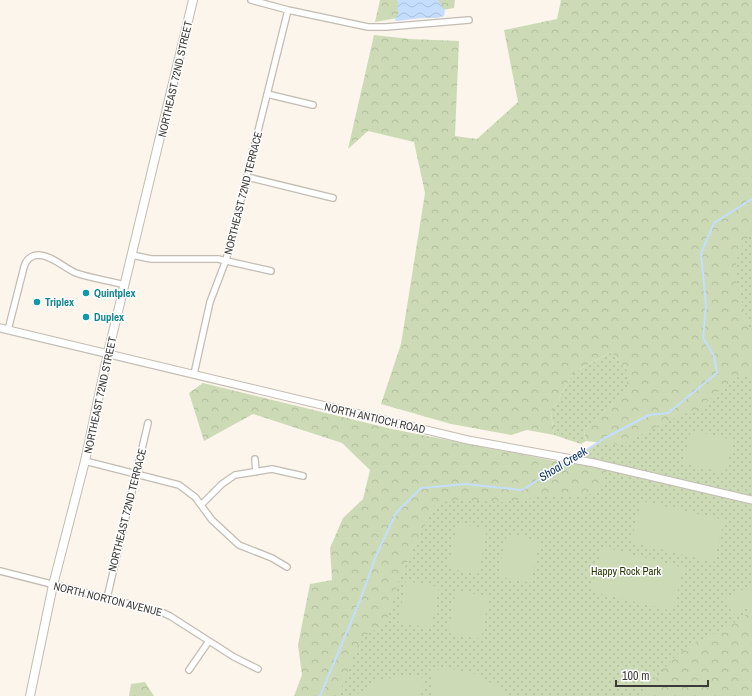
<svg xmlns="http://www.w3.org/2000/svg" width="752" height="696" font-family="'Archivo Narrow',sans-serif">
	<defs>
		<pattern id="grass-dots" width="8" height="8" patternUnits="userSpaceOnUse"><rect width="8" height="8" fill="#ccdbb5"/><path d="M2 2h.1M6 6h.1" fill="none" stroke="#b0bd9c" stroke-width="1.8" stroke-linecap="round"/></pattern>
		<pattern id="forest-crowns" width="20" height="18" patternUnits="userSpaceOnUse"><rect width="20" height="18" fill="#ccdbb5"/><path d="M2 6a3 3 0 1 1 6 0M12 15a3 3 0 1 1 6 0" fill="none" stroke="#b0bd9c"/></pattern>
		<pattern id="water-waves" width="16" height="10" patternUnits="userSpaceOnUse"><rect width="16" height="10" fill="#c5ddfe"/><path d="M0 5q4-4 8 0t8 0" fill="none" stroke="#aabeda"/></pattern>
	</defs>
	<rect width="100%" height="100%" fill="#fcf5ec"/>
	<path fill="url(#grass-dots)" d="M 752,199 L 752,696 L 319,696 L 421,488 L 522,490 L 605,438 L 703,338 Z
		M 611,352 L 627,370 L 627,391 L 584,431 L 586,441 L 581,444 L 554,435 L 551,413 L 573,373 Z"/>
	<path fill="url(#forest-crowns)" d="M 380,0 L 455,0 L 454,8 L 375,22 Z
		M 561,0 L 752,0 L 752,232 L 739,251 L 734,274 L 751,333 L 752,377 L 740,376 L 720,389 L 702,407 L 667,421 L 621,445 L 586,441 L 584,431 L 627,390 L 627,370 L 611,352 L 573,373 L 551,413 L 554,435 L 527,430 L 511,435 L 451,424 L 381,404 L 401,344 L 425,193 L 414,142 L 368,131 L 348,149 L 374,35 L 410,39 L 459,41 L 455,136 L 477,139 L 518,102 L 504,30 L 557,19 Z
		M 203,383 L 392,429 L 606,471 L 605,478 L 598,492 L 580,497 L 546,496 L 503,502 L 455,500 L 436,504 L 415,545 L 399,580 L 386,623 L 361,638 L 338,696 L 294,696 L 302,675 L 298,645 L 310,584 L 332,580 L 330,548 L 343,518 L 363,499 L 370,470 L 342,443 L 253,414 L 204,441 L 189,393 Z
		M 752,611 L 752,696 L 644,696 L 664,668 L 680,652 L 698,641 L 724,629 Z
		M 145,682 L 154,696 L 129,696 L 131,684 Z"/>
	<path fill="#ccdbb5" d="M 691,430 L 733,440 L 725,473 L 683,463 Z
		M 641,501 L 724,520 L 714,562 L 631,542 Z
		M 457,523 L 487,529 L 478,574 L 448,568 Z
		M 507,534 L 540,541 L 531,583 L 498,576 Z
		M 602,547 L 684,568 L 672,611 L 591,591 Z
		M 406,581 L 439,587 L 431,628 L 398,622 Z
		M 751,586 L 752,606 L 733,615 L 725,598 Z
		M 456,590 L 489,597 L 481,639 L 448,633 Z
		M 449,669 L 477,674 L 505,692 L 508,696 L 433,696 L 430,670 Z
		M 406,675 L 424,678 L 421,696 L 355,696 L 377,681 Z"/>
	<path fill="url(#water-waves)" d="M 397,0 L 438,0 L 445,11 L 444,16 L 437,18 L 422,18 L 396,21 L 395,19 L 399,12 L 397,9 L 398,3 Z"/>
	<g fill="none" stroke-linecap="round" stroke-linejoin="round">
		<path stroke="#c5ddfe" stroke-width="2" d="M 574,458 L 605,438 L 649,415 L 668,413 L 717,373 L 714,356 L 703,338 L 706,305 L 701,253 L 714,223 L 752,199
			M 320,696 L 361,598 L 376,556 L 396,513 L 421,488 L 466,484 L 522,490 L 569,461"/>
		<defs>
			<path id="minor" d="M 251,0 L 288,10 L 368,27 L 386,27 L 469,20
				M 267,94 L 313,105
				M 247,177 L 333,198
				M 132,255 L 151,259 L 218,259 L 271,271
				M 8,330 L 24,267 C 26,260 31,255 39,255 C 53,256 64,268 76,273 C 90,278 110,281 125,285
				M 194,374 L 210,302 L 226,260 L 288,10
				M 255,459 L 256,472
				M 85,461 L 179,485 L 195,497 L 212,520 L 239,545 L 272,558 L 287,567
				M 201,505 L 222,484 L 235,475 L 272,469 L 303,476
				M 0,571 L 161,612 L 170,616 L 234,657 L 258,669
				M 107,598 L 148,423
				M 189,670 L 209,641"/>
			<path id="tertiary" d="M 0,328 L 468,440 L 594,463 L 752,500"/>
			<path id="secondary" d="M 30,696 L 53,585 L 85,461 L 108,353 L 193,0"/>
		</defs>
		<use href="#minor" stroke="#c2bcb2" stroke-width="8"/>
		<use href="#tertiary" stroke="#c2bcb2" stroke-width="9"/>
		<use href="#secondary" stroke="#c2bcb2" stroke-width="10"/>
		<use href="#minor" stroke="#fff" stroke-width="5.5"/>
		<use href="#tertiary" stroke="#fff" stroke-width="7"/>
		<use href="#secondary" stroke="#fff" stroke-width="8"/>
	</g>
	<g fill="#0f9aa8" stroke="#fff" stroke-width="1.5">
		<circle cx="86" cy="293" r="4"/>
		<circle cx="37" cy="302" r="4"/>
		<circle cx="86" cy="317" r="4"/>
	</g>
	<g text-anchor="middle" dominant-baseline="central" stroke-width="3" stroke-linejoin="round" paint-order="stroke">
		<g font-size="11" fill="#3c3a36" stroke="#fff">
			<text transform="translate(175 79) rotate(-77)">NORTHEAST 72ND STREET</text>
			<text transform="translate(243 193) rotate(-76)">NORTHEAST 72ND TERRACE</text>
			<text transform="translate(100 395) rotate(-78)">NORTHEAST 72ND STREET</text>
			<text transform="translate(375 418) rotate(13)">NORTH ANTIOCH ROAD</text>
			<text transform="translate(127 510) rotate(-76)">NORTHEAST 72ND TERRACE</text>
			<text transform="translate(108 599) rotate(14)">NORTH NORTON AVENUE</text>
		</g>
		<g font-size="11" font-weight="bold" fill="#0d838f" stroke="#fff" text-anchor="start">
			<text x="94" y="293">Quintplex</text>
			<text x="45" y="302">Triplex</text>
			<text x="94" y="317">Duplex</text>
		</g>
		<g font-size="11" fill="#253500" stroke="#fff">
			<text x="626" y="571">Happy Rock Park</text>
		</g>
		<g font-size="12" font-style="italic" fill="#0c3263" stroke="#fff">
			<text transform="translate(563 464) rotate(-32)">Shoal Creek</text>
		</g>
	</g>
	<path d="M616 680v6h92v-6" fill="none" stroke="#3c3a36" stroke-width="2"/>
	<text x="622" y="680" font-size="12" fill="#3c3a36" stroke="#ffffff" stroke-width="3" paint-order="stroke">100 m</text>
</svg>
